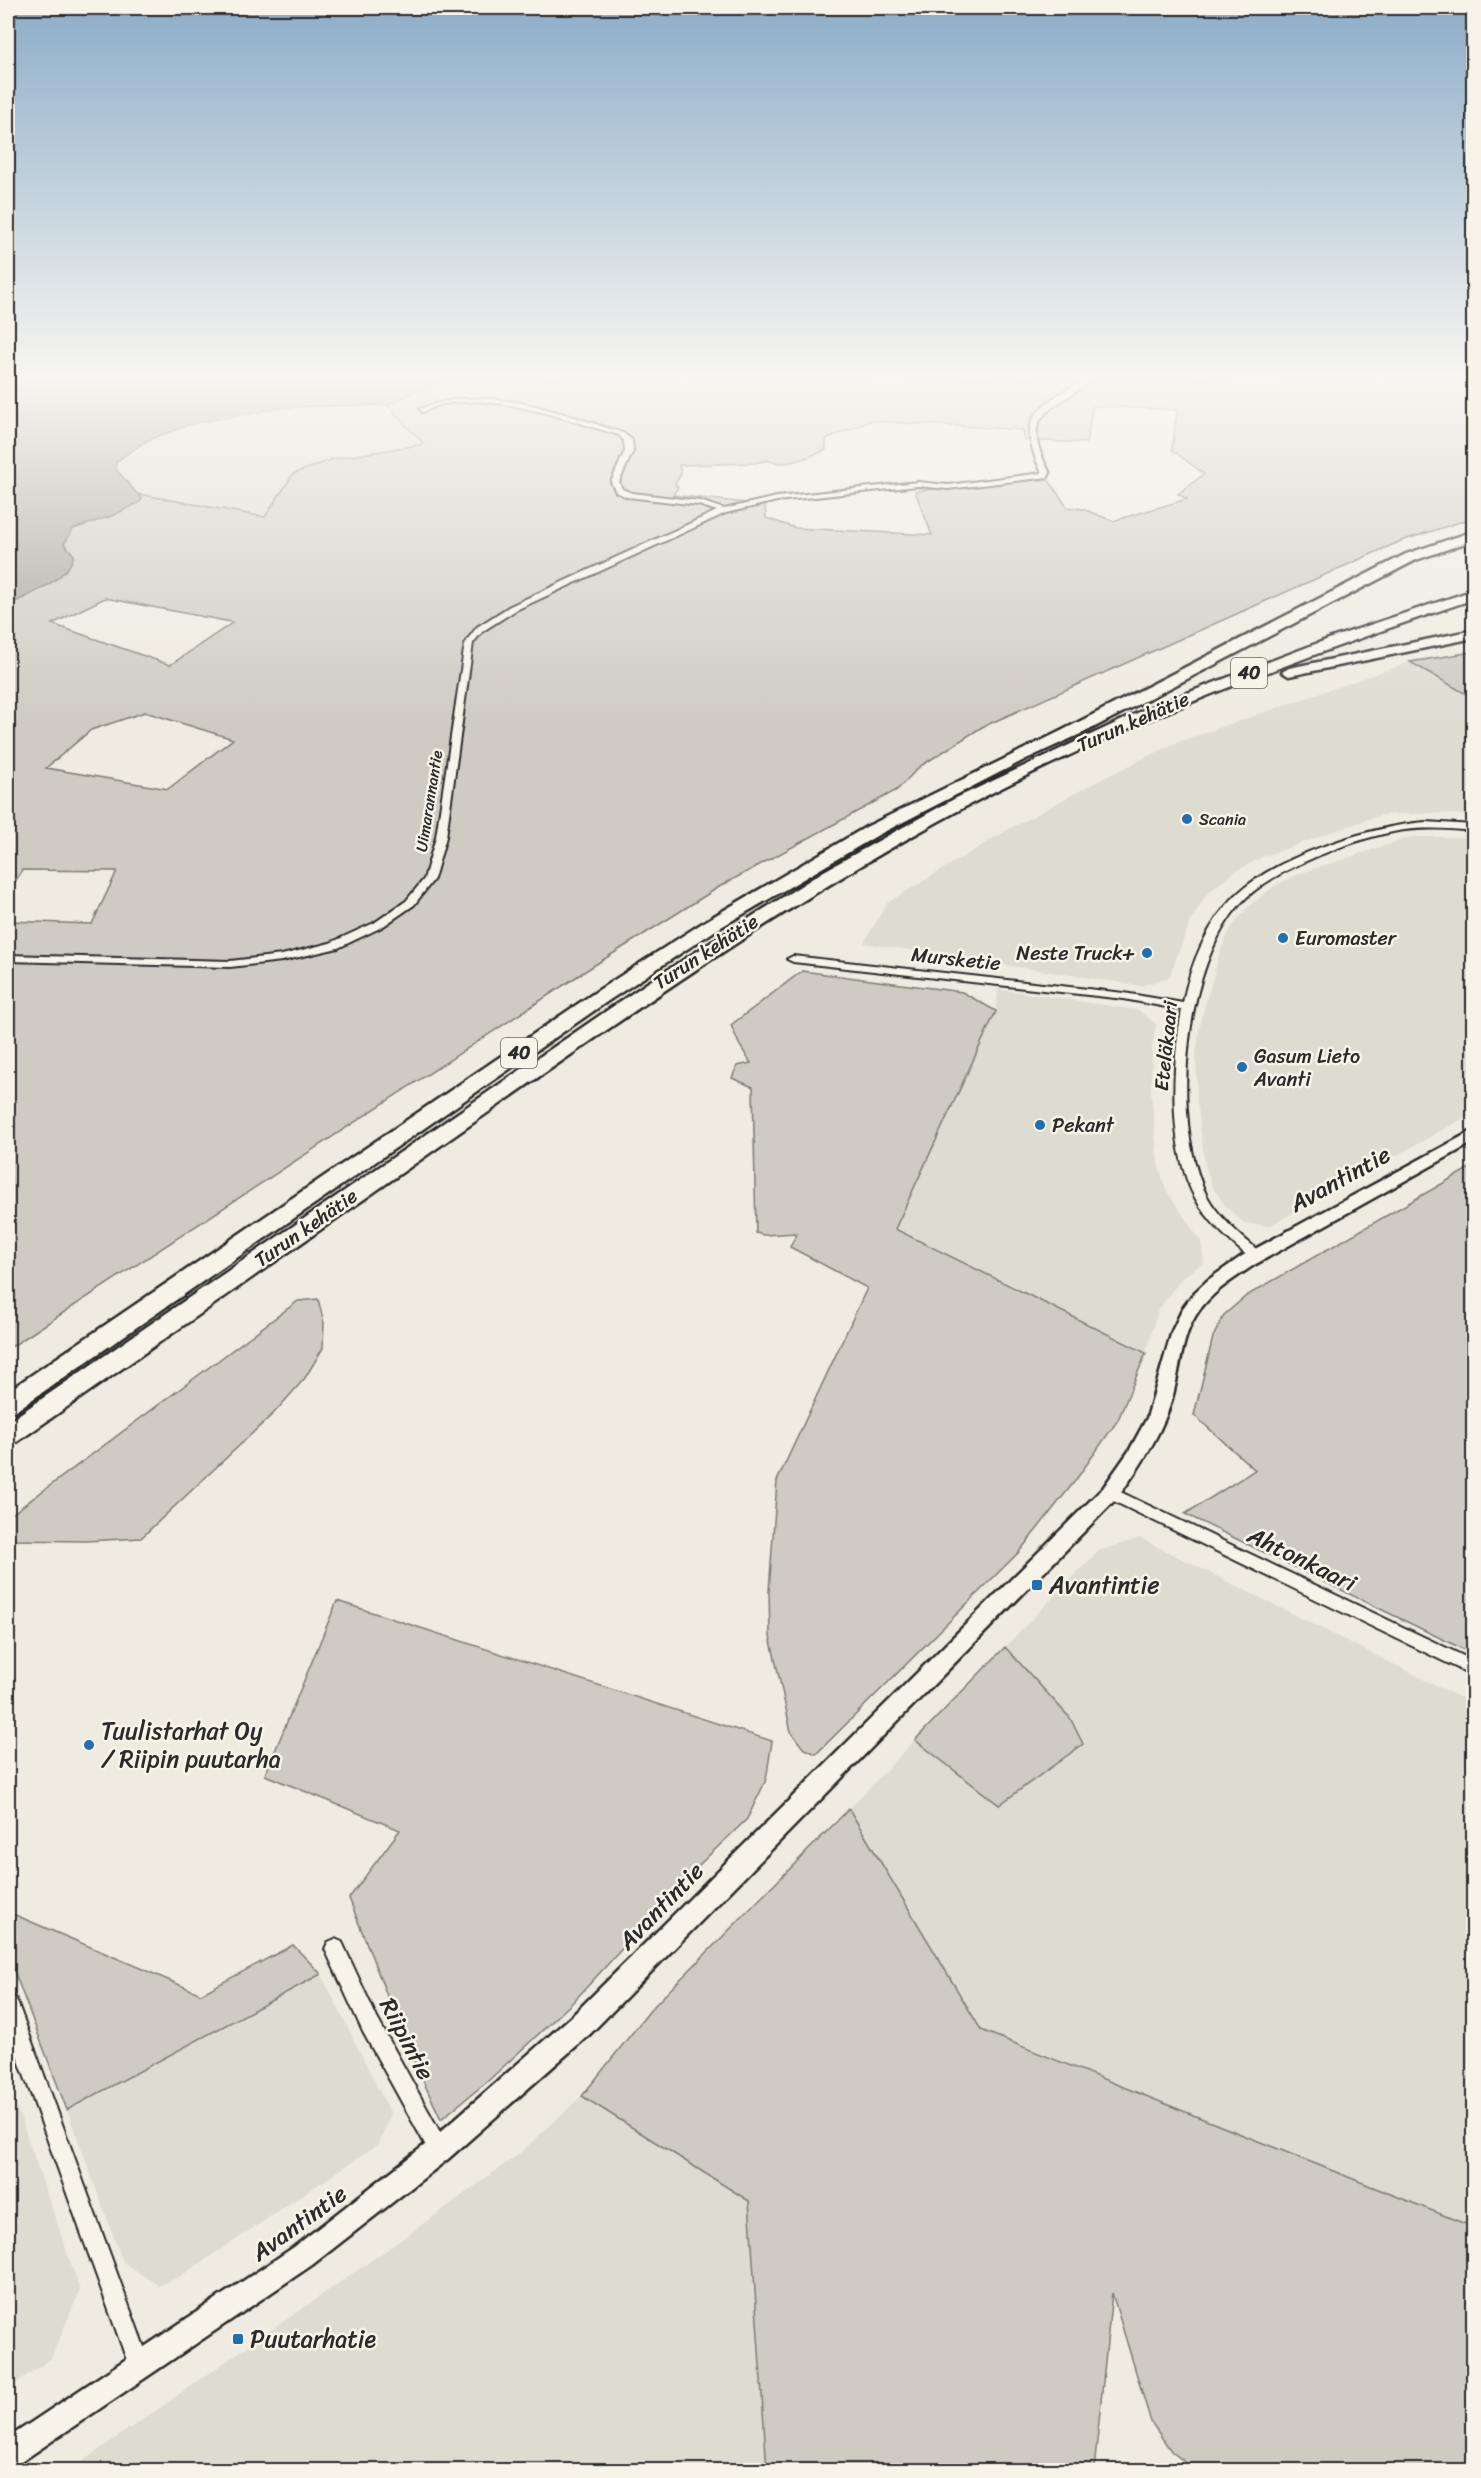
<svg xmlns="http://www.w3.org/2000/svg" width="1481" height="2478" font-family="Sriracha,sans-serif">
	<rect width="100%" height="100%" fill="#efebe0"/>
	<filter id="ink" filterUnits="userSpaceOnUse"><feTurbulence type="fractalNoise" baseFrequency=".0167" numOctaves="2"/><feDisplacementMap in="SourceGraphic" scale="12" xChannelSelector="R" yChannelSelector="G"/><feConvolveMatrix kernelMatrix="1 2 1 2 8 2 1 2 1" color-interpolation-filters="sRGB"/></filter>
	<g filter="url(#ink)">
		<path fill="#dedbd1" d="M 350,405 L 387,405 L 425,444 L 333,459 L 293,474 L 266,517 L 138,494 L 115,468 L 117,462 L 124,456 L 148,440 L 209,420 L 287,407 Z
			M 1410,662 L 1473,698 L 1473,816 L 1439,813 L 1380,815 L 1262,857 L 1236,871 L 1208,893 L 1192,918 L 1169,977 L 1141,986 L 864,943 L 887,903 L 1009,829 L 1098,781 L 1173,744 Z
			M 1411,837 L 1473,837 L 1473,1113 L 1269,1226 L 1244,1223 L 1227,1208 L 1212,1186 L 1205,1165 L 1197,1101 L 1196,1053 L 1201,1019 L 1221,949 L 1231,928 L 1248,907 L 1273,887 L 1298,874 Z
			M 998,989 L 1138,1010 L 1156,1024 L 1152,1047 L 1151,1091 L 1158,1163 L 1166,1190 L 1201,1242 L 1204,1262 L 1181,1279 L 1158,1310 L 1146,1353 L 895,1229 L 996,1011 Z
			M 1140,1538 L 1473,1704 L 1473,2227 L 981,2030 L 849,1809 L 915,1740 L 999,1805 L 1070,1718 L 1005,1647 L 1098,1551 Z
			M 321,1974 L 391,2114 L 379,2144 L 181,2276 L 159,2286 L 123,2262 L 67,2110 Z
			M 8,2081 L 80,2290 L 51,2359 L 8,2388 Z
			M 582,2096 L 749,2201 L 767,2470 L 70,2470 L 408,2235 L 520,2153 Z"/>
		<path fill="#cfcbc2" stroke="#7d7b76" stroke-width="1.5" fill-rule="evenodd" d="M 443,379 L 1473,379 L 1473,518 L 1401,541 L 982,727 L 919,767 L 897,790 L 719,887 L 590,968 L 8,1349 L 8,921 L 92,924 L 117,871 L 22,870 L 8,894 L 8,605 C 46,587 48,587 71,551 L 64,544 L 73,529 L 114,515 L 142,498 L 138,494 L 265,517 L 293,474 L 333,459 L 424,444 L 387,405 ZM 1093,406 L 1177,410 L 1172,450 L 1204,474 L 1178,494 L 1187,499 L 1113,521 L 1083,509 L 1067,507 L 1048,479 L 915,491 L 932,535 L 795,528 L 766,518 L 765,505 L 673,495 L 678,487 L 675,484 L 681,474 L 679,465 L 756,463 C 770,458 772,463 784,463 C 799,461 813,456 826,450 L 826,439 L 871,421 L 1023,430 L 1024,440 L 1086,443 ZM 105,598 L 231,622 L 232,623 L 170,665 L 52,624 ZM 145,712 L 233,739 L 168,789 L 46,768 L 91,730 Z
			M 1473,652 L 1473,698 L 1410,662 Z
			M 802,971 L 962,992 L 996,1011 L 895,1229 L 1146,1353 L 1118,1420 L 1075,1481 L 1019,1552 L 816,1754 L 803,1748 L 791,1732 L 770,1636 L 769,1591 L 777,1481 L 867,1288 L 790,1247 L 797,1233 L 763,1235 L 756,1233 L 753,1087 L 732,1078 L 737,1066 L 751,1063 L 739,1044 L 731,1025 Z
			M 1473,1166 L 1473,1654 L 1185,1514 L 1255,1470 L 1194,1415 L 1213,1337 L 1224,1315 L 1246,1296 Z
			M 318,1299 L 324,1323 L 323,1348 L 305,1378 L 275,1412 L 141,1538 L 86,1541 L 8,1540 L 8,1517 L 298,1301 Z
			M 337,1601 L 772,1741 L 766,1780 L 747,1819 L 701,1863 L 573,2002 L 488,2081 L 441,2119 L 407,2047 L 349,1898 L 400,1830 L 265,1775 Z
			M 1005,1647 L 1070,1718 L 1083,1744 L 999,1805 L 915,1740 Z
			M 849,1809 L 981,2030 L 1473,2227 L 1473,2470 L 1195,2470 L 1171,2451 L 1151,2422 L 1112,2293 L 1094,2470 L 767,2470 L 749,2201 L 582,2096 L 652,2008 Z
			M 8,1912 L 201,1994 L 293,1945 L 321,1974 L 67,2110 L 8,1955 Z"/>
		<path fill="#a4a29a" stroke="#74726e" stroke-width="1.5" d="M 8,379 L 443,379 L 387,405 L 287,407 L 195,423 L 148,440 L 124,456 L 117,462 L 115,468 L 142,499 L 140,502 L 114,515 L 73,529 L 64,544 L 74,555 C 69,579 28,596 8,605 Z"/>
		<g fill="none" stroke-linecap="round" stroke-linejoin="round">
			<defs>
				<path id="minor" d="M 1085,379 L 1093,379 C 1053,412 1016,411 1050,473 L 1048,477 L 948,489 L 918,486 L 777,501 L 726,513 L 516,610 L 483,631 L 473,643 L 446,837 L 434,879 L 414,905 L 382,927 L 338,948 L 282,961 L 230,967 L 8,961 L 8,955 L 230,961 L 282,955 L 330,943 L 374,923 L 406,901 L 424,879 L 436,837 L 465,643 L 477,627 L 510,606 L 717,511 L 699,505 L 627,497 L 616,492 L 611,482 L 625,451 L 624,441 L 619,435 C 567,420 498,393 444,404 C 436,405 429,410 422,412 L 420,409 C 484,382 560,413 623,433 L 632,440 L 633,451 L 619,482 L 622,489 L 632,493 L 700,501 L 724,509 L 777,497 L 918,482 L 948,485 L 1042,473 C 1014,416 1038,407 1085,379 Z
					M 1426,822 L 1474,825 L 1474,831 C 1451,829 1428,827 1405,830 C 1362,835 1270,870 1241,903 C 1184,966 1170,1118 1206,1194 C 1218,1218 1242,1236 1262,1254 L 1264,1257 L 1262,1260 L 1252,1260 C 1230,1241 1208,1222 1194,1196 C 1168,1144 1172,1065 1182,1010 L 1124,999 L 793,962 L 787,959 L 793,956 L 1124,993 L 1183,1003 C 1190,965 1207,924 1235,896 C 1274,857 1371,826 1426,822 Z
					M 1110,1487 L 1474,1661 L 1474,1676 L 1105,1497 L 1102,1493 L 1105,1489 Z
					M 335,1939 L 342,1942 L 377,2018 L 446,2143 L 449,2150 L 446,2157 L 439,2160 L 432,2157 L 363,2032 L 325,1949 L 328,1942 Z
					M 8,1994 L 15,1997 L 18,2004 L 151,2366 L 148,2374 L 140,2377 L 132,2374 L 129,2366 L 8,2030 Z"/>
				<path id="tertiary" d="M 1474,1130 L 1474,1142 L 1254,1265 C 1233,1279 1210,1293 1196,1315 C 1179,1342 1180,1379 1169,1408 C 1157,1441 1138,1470 1117,1498 L 590,2034 L 448,2159 L 312,2265 L 18,2464 L 8,2468 L 8,2438 L 294,2247 L 430,2141 L 572,2016 L 1103,1488 L 1129,1451 L 1147,1418 L 1172,1331 L 1183,1308 L 1194,1293 L 1208,1280 L 1242,1256 Z"/>
				<path id="trunk" d="M 1474,531 L 1474,540 L 1416,560 L 1087,731 L 1024,760 L 878,835 L 716,930 L 608,1001 L 17,1410 L 8,1412 L 8,1391 L 594,993 L 704,922 L 866,827 L 1061,731 L 1406,554 Z
					M 1474,590 L 1474,599 C 1299,658 1126,721 963,808 C 790,901 630,1013 470,1125 C 319,1231 168,1336 17,1442 L 8,1445 L 8,1422 L 647,983 L 824,871 L 954,799 L 1148,708 L 1334,637 Z
					M 1474,630 L 1474,638 L 1289,676 L 1282,672 L 1289,668 Z"/>
			</defs>
			<use href="#minor" stroke="#2b2b2b" stroke-width="4"/>
			<use href="#tertiary" stroke="#2b2b2b" stroke-width="5"/>
			<use href="#trunk" stroke="#2b2b2b" stroke-width="5"/>
			<use href="#minor" fill="#f7f3e8" fill-rule="evenodd"/>
			<use href="#tertiary" fill="#f7f3e8" fill-rule="evenodd"/>
			<use href="#trunk" fill="#f7f3e8" fill-rule="evenodd"/>
		</g>
	</g>
	<linearGradient id="sky" x2="0" y2="1"><stop stop-color="#8dadc9"/><stop offset="0.52" stop-color="#f8f6f1"/><stop offset="1" stop-color="#f8f6f1" stop-opacity="0"/></linearGradient>
	<rect width="1481" height="726" fill="url(#sky)"/>
	<g fill="#1f6fb2" stroke="#f7f3e8" stroke-width="2">
		<circle cx="1187" cy="819" r="6"/>
		<circle cx="1283" cy="938" r="6"/>
		<circle cx="1147" cy="953" r="6"/>
		<circle cx="1242" cy="1067" r="6"/>
		<circle cx="1040" cy="1125" r="6"/>
		<rect x="1031" y="1579" width="12" height="12" rx="3"/>
		<circle cx="89" cy="1745" r="6"/>
		<rect x="232" y="2333" width="12" height="12" rx="3"/>
	</g>
	<g text-anchor="middle" dominant-baseline="central" stroke-width="5" stroke-linejoin="round" paint-order="stroke">
		<g font-size="16" fill="#2b2b2b" stroke="#f7f3e8">
			<text transform="translate(429 801) rotate(-81)">Uimarannantie</text>
		</g>
		<g font-size="16" fill="#2b2b2b" stroke="#f7f3e8" text-anchor="start">
			<text x="1199" y="819">Scania</text>
		</g>
		<g fill="#f7f3e8" stroke="#686764" stroke-width="1.5">
			<rect x="1231" y="658" width="36" height="30" rx="4.5"/>
			<rect x="501" y="1038" width="36" height="30" rx="4.5"/>
		</g>
		<g font-size="18" font-weight="bold" fill="#2b2b2b">
			<text x="1249" y="673">40</text>
			<text x="519" y="1053">40</text>
		</g>
		<g font-size="20" fill="#2b2b2b" stroke="#f7f3e8">
			<text transform="translate(1133 722) rotate(-24)">Turun kehätie</text>
			<text transform="translate(706 952) rotate(-33)">Turun kehätie</text>
			<text transform="translate(956 959) rotate(6)">Mursketie</text>
			<text transform="translate(1166 1046) rotate(-84)">Eteläkaari</text>
			<text transform="translate(306 1228) rotate(-35)">Turun kehätie</text>
		</g>
		<g font-size="20" fill="#2b2b2b" stroke="#f7f3e8" text-anchor="start">
			<text x="1295" y="938">Euromaster</text>
			<text x="1135" y="953" text-anchor="end">Neste Truck+</text>
			<text x="1254" y="1056">Gasum Lieto<tspan x="1254" dy="23">Avanti</tspan></text>
			<text x="1052" y="1125">Pekant</text>
		</g>
		<g font-size="24" fill="#2b2b2b" stroke="#f7f3e8">
			<text transform="translate(1340 1179) rotate(-29)">Avantintie</text>
			<text transform="translate(1302 1559) rotate(26)">Ahtonkaari</text>
			<text transform="translate(661 1906) rotate(-46)">Avantintie</text>
			<text transform="translate(407 2039) rotate(62)">Riipintie</text>
			<text transform="translate(299 2223) rotate(-36)">Avantintie</text>
		</g>
		<g font-size="24" fill="#2b2b2b" stroke="#f7f3e8" text-anchor="start">
			<text x="1049" y="1585">Avantintie</text>
			<text x="101" y="1731">Tuulistarhat Oy<tspan x="101" dy="28">/ Riipin puutarha</tspan></text>
			<text x="250" y="2339">Puutarhatie</text>
		</g>
	</g>
	<rect width="1481" height="2478" fill="none" stroke="#f7f3e8" stroke-width="30"/>
	<rect x="15" y="15" width="1451" height="2448" fill="none" stroke="#2b2b2b" stroke-width="2" filter="url(#ink)"/>
</svg>
